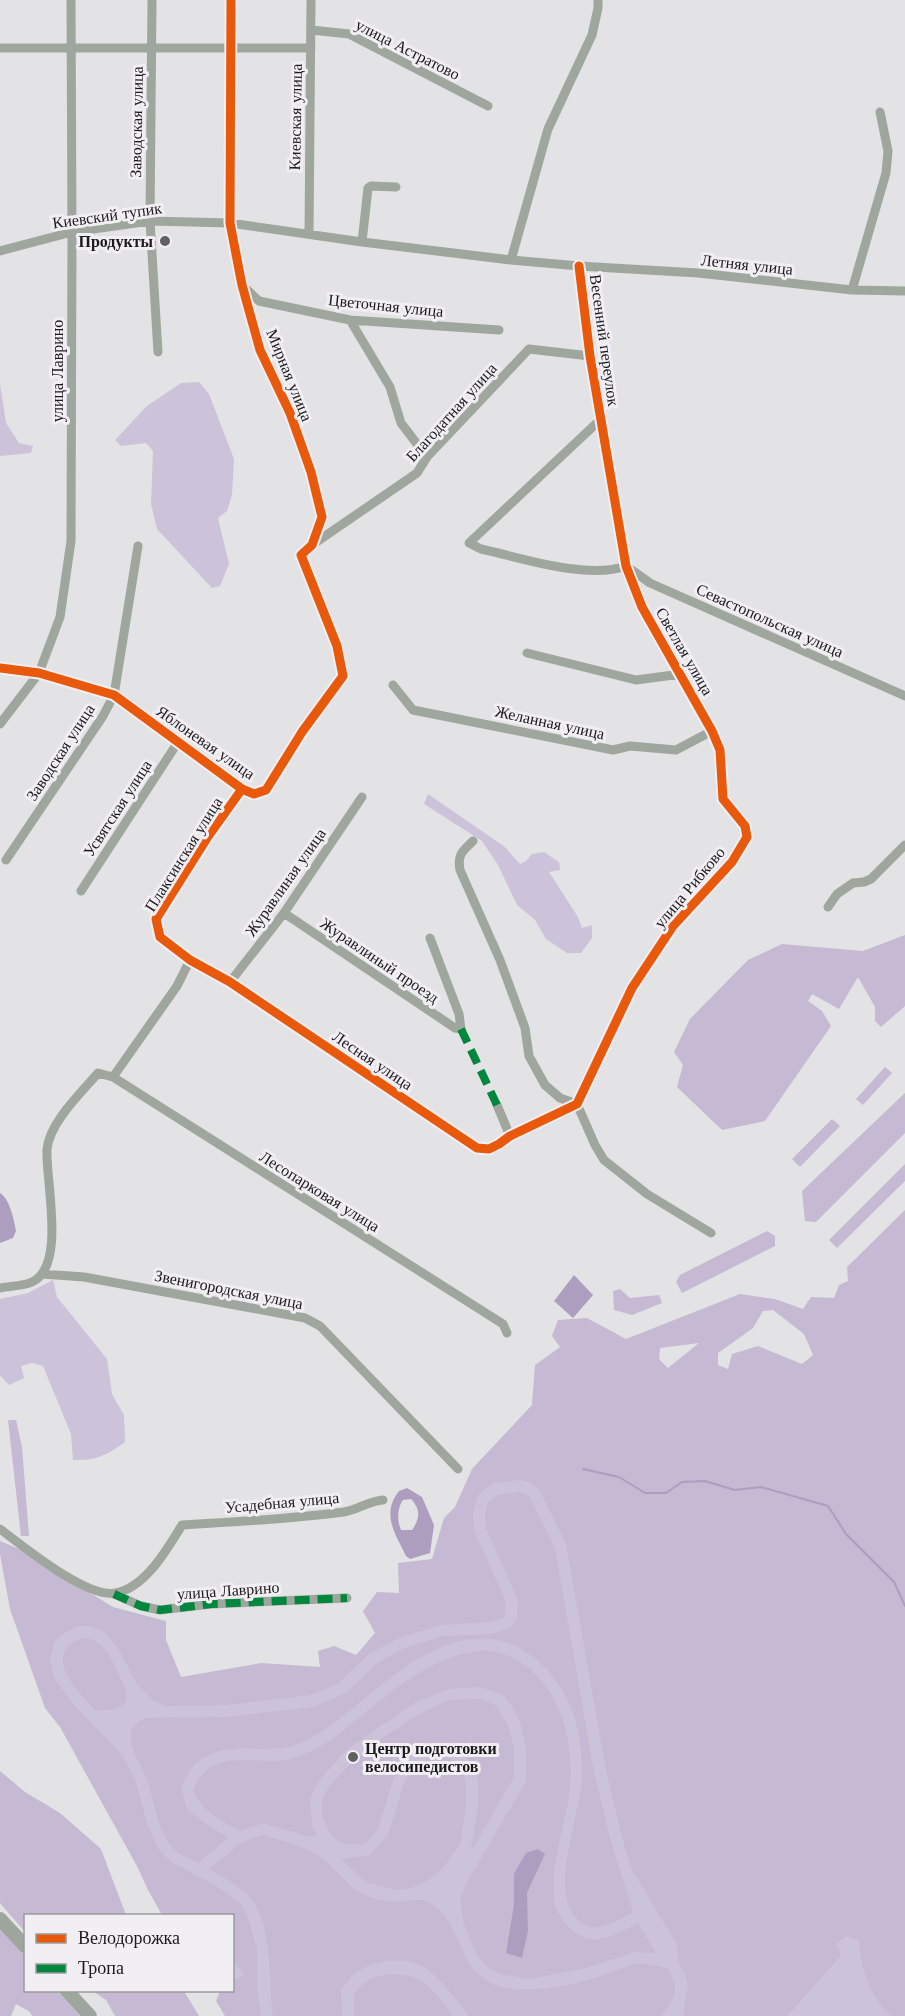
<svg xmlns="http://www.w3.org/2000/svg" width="905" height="2016" font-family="'Libre Baskerville',serif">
	<rect width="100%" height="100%" fill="#e3e2e5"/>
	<path fill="#ccc2d9" d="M 199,382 L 209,394 L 234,459 L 232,495 L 227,511 L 218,518 L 229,564 L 220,586 L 212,588 L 157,529 L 151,504 L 153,451 L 146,443 L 121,446 L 115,440 L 147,406 L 181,383 Z
		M 0,384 L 6,423 L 19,443 L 33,446 L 31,453 L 0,456 Z
		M 428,794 L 505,847 L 520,864 L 526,861 L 532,854 L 544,852 L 559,862 L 560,870 L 549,872 L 578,917 L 582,928 L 592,925 L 592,938 L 581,953 L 567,953 L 546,939 L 535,920 L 517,905 L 498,865 L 482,841 L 424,804 Z
		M 53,1280 L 57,1297 L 107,1359 L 112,1394 L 124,1415 L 125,1442 C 107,1455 96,1461 73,1460 L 71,1434 L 43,1366 L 32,1363 L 21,1366 L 24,1378 L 9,1385 L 0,1375 L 0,1299 L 28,1293 Z
		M 560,1470 L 715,2016 L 239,2016 L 232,1990 L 232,1916 L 183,1915 L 35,1650 L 87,1615 L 143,1636 L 167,1694 L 322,1682 L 382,1636 L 447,1559 L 481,1477 Z
		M 846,1937 L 858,1940 C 861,1967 869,1997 891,2016 L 788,2016 L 842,1955 L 837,1944 Z"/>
	<path fill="#c5b9d4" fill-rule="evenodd" d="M 905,935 L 905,1006 L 881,1027 L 875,1021 L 875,1007 L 858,977 L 839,1009 L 812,994 L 808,1001 L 822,1011 L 831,1026 L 765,1121 L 722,1130 L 677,1087 L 683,1065 L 674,1052 L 690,1019 L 748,960 L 782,944 L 863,951 Z
		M 885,1067 L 892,1073 L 863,1105 L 856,1099 Z
		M 905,1093 L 905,1133 L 816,1222 L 805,1221 L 802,1191 Z
		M 832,1119 L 840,1126 L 800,1167 L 792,1159 Z
		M 905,1164 L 905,1181 L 837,1248 L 829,1240 Z
		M 905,1210 L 905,2016 L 891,2016 C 869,1997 861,1968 858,1940 L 846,1937 L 837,1944 L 842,1955 L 788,2016 L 684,2016 L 684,2006 L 688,1987 L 685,1975 L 679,1963 L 676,1943 L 631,1868 L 621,1834 L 606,1770 L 566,1544 L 539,1489 L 530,1482 L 520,1480 L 493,1483 L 478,1495 L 473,1513 L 474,1531 L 506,1602 L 505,1614 L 503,1618 L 490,1622 L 441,1625 L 399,1638 L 369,1654 L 339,1683 L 311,1695 L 225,1705 L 166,1706 L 153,1700 L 137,1684 L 119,1650 L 107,1634 L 90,1626 L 78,1626 L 66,1632 L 55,1641 L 50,1660 L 54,1678 L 74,1705 L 123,1756 L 135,1780 L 148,1826 L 159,1850 L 171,1862 L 216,1886 L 241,1904 L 248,1918 L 257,1948 L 257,1988 L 261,2016 L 225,2016 L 216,2001 L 220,1991 L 232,1990 L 233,1981 L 244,1974 L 239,1967 L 233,1962 L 232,1916 L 162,1915 L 147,1888 L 138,1868 L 60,1727 L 45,1708 L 10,1609 L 0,1554 L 0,1541 L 19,1549 L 113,1607 L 166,1621 L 166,1640 L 181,1677 L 261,1663 L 320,1667 L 318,1651 L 334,1646 L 356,1655 L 375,1633 L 363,1611 L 377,1592 L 399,1593 L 398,1563 L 432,1559 L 444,1518 L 455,1507 L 472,1469 L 532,1405 L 535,1365 L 560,1347 L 552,1336 L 558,1320 L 587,1318 L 626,1339 L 740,1294 L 775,1299 L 803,1309 L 811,1297 L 834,1298 L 839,1285 L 848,1281 L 847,1267 ZM 773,1310 L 804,1334 L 813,1355 L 802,1364 L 758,1346 L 732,1354 L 728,1369 L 718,1365 L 718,1353 L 753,1328 L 763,1311 ZM 699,1343 L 668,1368 L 659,1359 L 660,1348 Z
		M 767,1231 L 775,1236 L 775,1246 L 682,1293 L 676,1282 L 680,1275 Z
		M 620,1289 L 630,1298 L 659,1295 L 662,1303 L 632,1315 L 614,1310 L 613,1291 Z
		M 8,1420 L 16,1420 L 22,1447 L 29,1536 L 21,1536 Z
		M 520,1492 L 529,1496 L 555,1548 L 594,1772 L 610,1838 L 633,1912 C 615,1922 593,1937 576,1918 C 548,1888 582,1813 582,1774 C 582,1735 574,1699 547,1670 C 503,1621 449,1636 401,1670 C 367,1693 340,1724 303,1742 C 267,1759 228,1735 195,1764 C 189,1770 185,1780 181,1787 L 186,1807 L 199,1819 L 228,1838 L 198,1863 C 188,1858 175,1853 168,1842 C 156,1823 154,1798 146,1777 C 141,1763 129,1750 131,1734 C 132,1725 138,1722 146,1718 L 226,1717 L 314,1707 L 346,1693 L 376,1664 L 404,1648 L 443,1636 L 492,1634 L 510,1628 L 517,1618 L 518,1600 L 486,1528 L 485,1515 L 488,1502 L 498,1495 Z
		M 82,1638 C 88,1638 95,1640 99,1644 C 108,1650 113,1662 117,1671 C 132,1699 131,1712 95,1710 C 77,1691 40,1653 82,1638 Z
		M 483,1650 C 508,1652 526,1663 542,1682 C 570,1715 575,1766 567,1808 C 561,1838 551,1867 554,1898 C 555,1909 561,1919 568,1926 C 588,1950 615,1936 638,1923 L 656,1953 L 635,1952 L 586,1968 L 530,1979 L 500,1974 L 488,1967 L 477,1956 L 464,1924 L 460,1900 L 465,1886 L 526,1781 L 526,1747 L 520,1722 L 512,1706 L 503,1695 L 481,1687 L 449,1689 L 416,1702 L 346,1750 L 318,1782 L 310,1799 L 312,1826 L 316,1834 L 310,1837 L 263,1823 L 240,1831 C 222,1821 199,1810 193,1789 C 196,1785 199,1777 203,1774 C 223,1753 252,1762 277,1761 C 285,1761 296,1757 304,1754 C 324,1747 341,1733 357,1719 C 396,1688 432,1656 483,1650 ZM 544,1854 L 527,1893 L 528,1931 L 506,1952 L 514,1904 L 514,1874 Z
		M 479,1699 L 496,1705 L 508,1726 L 514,1748 L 514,1777 L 473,1848 L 471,1848 L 478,1807 L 478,1782 L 473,1765 L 462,1752 L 447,1744 L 428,1745 L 406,1760 L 395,1774 L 378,1829 L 365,1844 C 348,1845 339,1846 329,1831 C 324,1823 320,1811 322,1801 C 330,1770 421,1707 451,1700 C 460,1699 470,1699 479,1699 Z
		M 444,1756 L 455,1761 L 463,1771 L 466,1784 L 466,1806 L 460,1844 L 443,1868 L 425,1882 L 411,1888 L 397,1890 L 367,1883 L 341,1859 L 370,1855 L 388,1835 L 405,1780 L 414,1768 L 431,1757 Z
		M 0,1771 L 25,1792 L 60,1813 L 101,1849 L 126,1915 L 26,1916 L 25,1932 L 0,1903 Z
		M 263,1835 C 285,1842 307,1846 325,1861 C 339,1872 351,1890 367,1896 C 376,1899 389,1902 398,1902 C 410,1901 423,1897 433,1905 C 464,1927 456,1970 496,1985 C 524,1996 570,1986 598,1977 C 611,1973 624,1966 637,1964 C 648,1963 659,1966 668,1969 C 680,1990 675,1998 661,2016 L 469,2016 C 456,2000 445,1983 428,1970 C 409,1955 375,1959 357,1972 C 351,1976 346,1984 341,1990 L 342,2016 L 273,2016 C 268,1979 274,1930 251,1898 C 243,1888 221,1876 209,1869 L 242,1842 Z
		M 0,1928 L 25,1956 L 26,1990 L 57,1991 L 80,2016 L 32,2016 L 30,2012 L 16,2004 L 11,2016 L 0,2016 Z
		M 390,1974 C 422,1973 432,1989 451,2013 L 450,2016 L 354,2016 L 354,1994 C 364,1981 373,1976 390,1974 Z
		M 93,1991 L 184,1991 L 199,2016 L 115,2016 L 106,2000 Z"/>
	<path fill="#ad9ebf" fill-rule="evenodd" d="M 0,1193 C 10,1199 14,1220 16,1231 L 13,1238 L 0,1243 Z
		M 574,1275 L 593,1295 L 573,1318 L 554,1301 Z
		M 407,1488 L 422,1497 L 434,1525 L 430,1553 L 410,1559 L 406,1556 C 395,1533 381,1514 399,1491 ZM 411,1499 C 421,1510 420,1518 412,1530 L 401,1530 C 397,1521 397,1508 403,1500 Z
		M 538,1849 L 545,1854 L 527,1893 L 528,1931 L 522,1958 L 506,1953 L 514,1904 L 514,1874 L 526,1853 Z"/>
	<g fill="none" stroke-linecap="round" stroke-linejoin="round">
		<path stroke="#ad9ebf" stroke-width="2" d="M 583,1469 L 619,1477 L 645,1493 L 666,1493 L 682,1482 L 705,1481 L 735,1490 L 761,1487 L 828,1506 L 846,1534 L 894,1582 L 905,1606"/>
		<path stroke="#9fa69e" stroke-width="9" d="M 152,0 L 150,221 L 158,352
			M 311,30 L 349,34 L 488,106
			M 0,48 L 311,48
			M 309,234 L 311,0
			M 362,242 L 368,188 L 371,186 L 396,187
			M 0,251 L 72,232 L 150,221 L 230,223 L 362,242 L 511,260 L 579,266 L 698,273 L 852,290 L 905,291
			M 511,260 L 548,129 L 592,35 L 598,8 L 598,0
			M 244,287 L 259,301 L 350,320 L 499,330
			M 852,290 L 886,173 L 888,151 L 880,112
			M 350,320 L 390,387 L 401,423 L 427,457
			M 601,419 L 469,543 L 481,549 C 522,558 588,580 626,566
			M 312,545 L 417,473 L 427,457 L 529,349 L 590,356
			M 626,566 L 650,583 L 905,696
			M 527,653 L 636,680 L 681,674
			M 0,668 L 39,673 L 114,695 L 242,789 L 254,794 L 266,790 L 302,732 L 343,676 L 337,646 L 301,555 L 312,545 L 322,517 L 311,472 L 290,413 L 260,350 L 242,285 L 230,223 L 231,0
			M 393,685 L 413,710 L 613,750 L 630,746 L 676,750 L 712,731
			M 0,724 L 39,673 L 60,617 L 71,541 L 72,232 L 71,0
			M 242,789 L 207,838 L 156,919 L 160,937 L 190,960 L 230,982 L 477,1148 L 489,1149 L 499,1144 L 510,1136 L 577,1104 L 632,988 L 673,926 L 732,862 L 747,837 L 745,826 L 723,799 L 720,750 L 712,731 L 642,607 L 626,566 L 590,356 L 579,266
			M 473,841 C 463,851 457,854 460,870 L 500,960 L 525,1028 L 529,1056 L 545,1085 L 560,1098 L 577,1104 L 595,1145 L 604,1160 L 647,1194 L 711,1233
			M 6,860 L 103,716 L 114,695 L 138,546
			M 81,891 L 178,742
			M 828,907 L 837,894 L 853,883 L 864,882 L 871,879 L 905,845
			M 284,913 L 455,1028 L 461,1029 L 459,1014 L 430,938
			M 230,982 L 284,913 L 362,797
			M 113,1077 L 503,1324 L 507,1333
			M 497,1105 L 510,1136
			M 42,1274 L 84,1277 L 305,1318 L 320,1326 L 458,1469
			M 0,1288 C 10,1286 23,1286 32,1282 C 67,1266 45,1179 47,1149 C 50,1122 81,1093 98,1073 L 113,1077 L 177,986 L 190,960
			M 0,1529 C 23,1546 87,1599 116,1593 C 146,1587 167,1549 182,1525 C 236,1522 290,1519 344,1512 C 358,1510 368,1501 383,1500
			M 114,1594 L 141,1606 L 160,1610 L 211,1604 L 347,1598"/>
		<path stroke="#9ea69e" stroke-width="14" d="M 0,1919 L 26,1947
			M 66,1990 L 90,2016"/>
		<path stroke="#00873e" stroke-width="8" stroke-dasharray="15 8" stroke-linecap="butt" d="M 461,1029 L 497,1105
			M 114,1594 L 141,1606 L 160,1610 L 211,1604 L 347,1598"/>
		<defs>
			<path id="cycleway" d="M 0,668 L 39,673 L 114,695 L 242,789 L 254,794 L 266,790 L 302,732 L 343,676 L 337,646 L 301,555 L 312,545 L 322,517 L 311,472 L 290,413 L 260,350 L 242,285 L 230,223 L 231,0
				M 242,789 L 207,838 L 156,919 L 160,937 L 190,960 L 230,982 L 477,1148 L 489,1149 L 499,1144 L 510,1136 L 577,1104 L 632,988 L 673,926 L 732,862 L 747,837 L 745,826 L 723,799 L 720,750 L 712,731 L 642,607 L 626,566 L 590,356 L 579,266"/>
		</defs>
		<use href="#cycleway" stroke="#f1eef4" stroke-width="13"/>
		<use href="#cycleway" stroke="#e8590c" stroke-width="9"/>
	</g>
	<g fill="#616162" stroke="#f1eef4" stroke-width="2">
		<circle cx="165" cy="241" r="6"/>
		<circle cx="353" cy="1757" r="6"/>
	</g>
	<g text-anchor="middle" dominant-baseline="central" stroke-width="6" stroke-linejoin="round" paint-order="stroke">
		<g font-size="16" fill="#1b1b1c" stroke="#f1eef4">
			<text transform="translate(408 49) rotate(27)">улица Астратово</text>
			<text transform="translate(295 117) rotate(-89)">Киевская улица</text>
			<text transform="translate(136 122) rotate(-89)">Заводская улица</text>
			<text transform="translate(107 215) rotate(-8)">Киевский тупик</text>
			<text transform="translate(747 264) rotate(6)">Летняя улица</text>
			<text transform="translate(386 305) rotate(6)">Цветочная улица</text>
			<text transform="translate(605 340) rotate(82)">Весенний переулок</text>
			<text transform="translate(57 371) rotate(-90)">улица Лаврино</text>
			<text transform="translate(290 375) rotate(68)">Мирная улица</text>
			<text transform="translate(451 412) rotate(-48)">Благодатная улица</text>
			<text transform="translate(770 620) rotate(24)">Севастопольская улица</text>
			<text transform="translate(685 651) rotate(60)">Светлая улица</text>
			<text transform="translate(550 722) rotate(12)">Желанная улица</text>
			<text transform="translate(206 742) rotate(35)">Яблоневая улица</text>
			<text transform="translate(60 752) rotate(-57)">Заводская улица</text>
			<text transform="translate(117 808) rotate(-57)">Усвятская улица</text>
			<text transform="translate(183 854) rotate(-58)">Плаксинская улица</text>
			<text transform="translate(285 882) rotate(-55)">Журавлиная улица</text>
			<text transform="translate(689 887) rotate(-50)">улица Рибково</text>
			<text transform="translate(380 960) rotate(34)">Журавлиный проезд</text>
			<text transform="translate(373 1060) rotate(34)">Лесная улица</text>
			<text transform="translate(320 1191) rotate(32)">Лесопарковая улица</text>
			<text transform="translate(229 1289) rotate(11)">Звенигородская улица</text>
			<text transform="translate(282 1502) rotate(-5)">Усадебная улица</text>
			<text transform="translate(228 1590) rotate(-4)">улица Лаврино</text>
		</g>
		<g font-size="16" font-weight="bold" fill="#1b1b1c" stroke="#f1eef4" text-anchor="end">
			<text x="153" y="241">Продукты</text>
			<text x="365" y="1748" text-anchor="start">Центр подготовки<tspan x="365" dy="18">велосипедистов</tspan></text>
		</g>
	</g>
	<rect x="24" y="1914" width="210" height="78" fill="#f1eef4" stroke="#9b9a9e" stroke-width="1.5"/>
	<rect x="36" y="1934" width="30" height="9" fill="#e8590c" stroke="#9b9a9e" stroke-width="1.5"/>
	<text x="78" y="1944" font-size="18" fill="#1b1b1c">Велодорожка</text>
	<rect x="36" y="1964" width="30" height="9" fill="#00873e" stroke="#9b9a9e" stroke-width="1.5"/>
	<text x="78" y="1974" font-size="18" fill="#1b1b1c">Тропа</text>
</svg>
